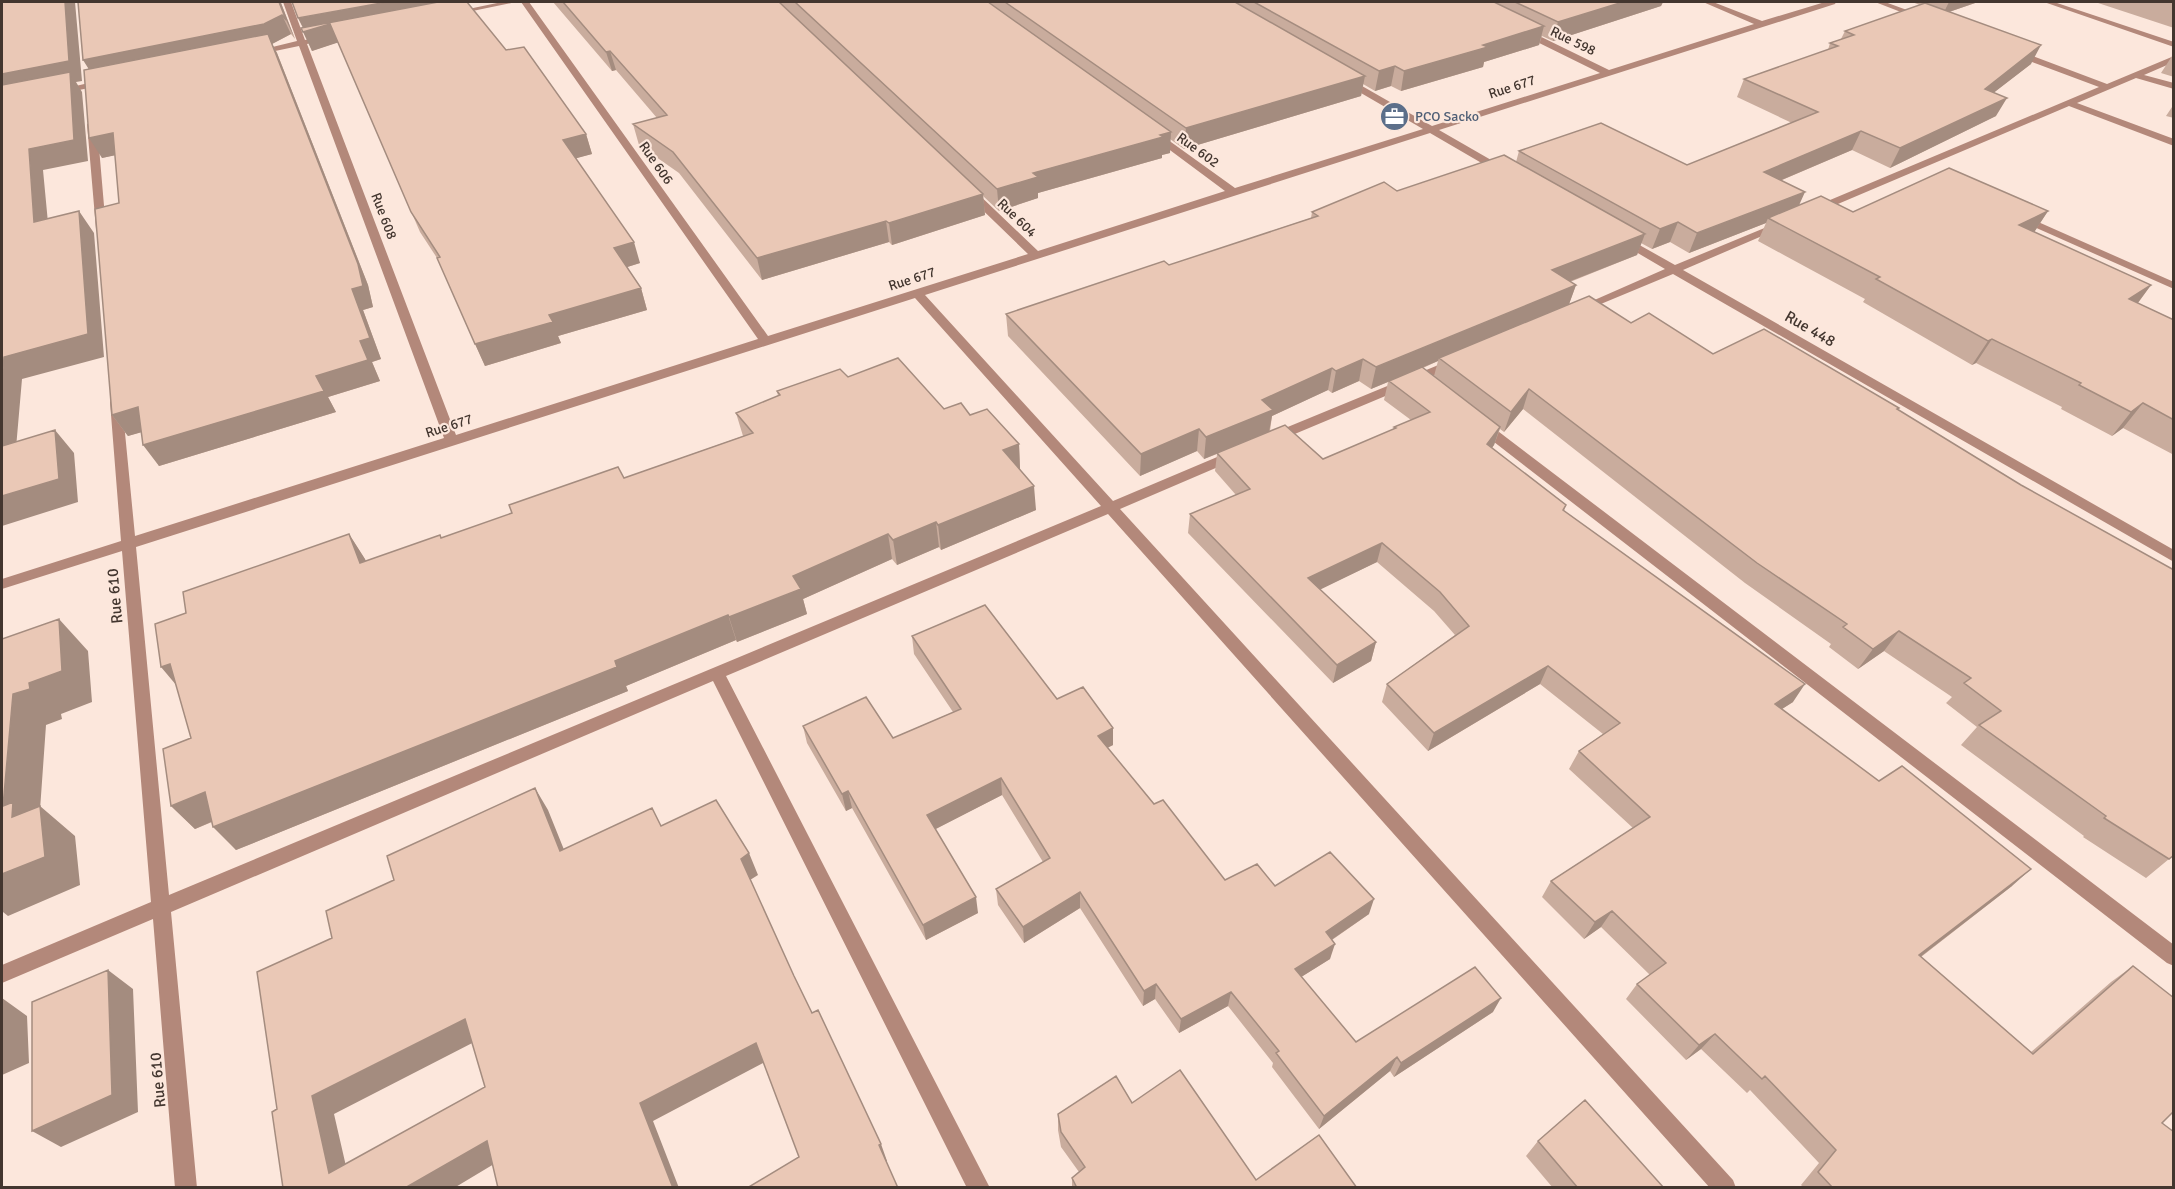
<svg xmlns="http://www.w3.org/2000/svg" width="2175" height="1189" font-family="Signika,sans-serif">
	<rect width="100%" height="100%" fill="#fce7dc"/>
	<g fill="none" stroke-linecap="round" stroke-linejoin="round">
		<path fill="#b3887a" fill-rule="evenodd" d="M 283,2 L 291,2 L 305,40 L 326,35 L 330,38 L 307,44 L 456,435 L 758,339 L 521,2 L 529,2 L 768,336 L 1028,254 L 965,193 L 965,189 L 973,189 L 1038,251 L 1225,191 L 1151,136 L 1151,132 L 1157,132 L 1235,188 L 1423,129 L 1342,82 L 1342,78 L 1348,78 L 1432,126 L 1600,73 L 1519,33 L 1519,29 L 1525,29 L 1609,70 L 1754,24 L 1703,2 L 1713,2 L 1762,21 L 1825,2 L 1836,2 L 1835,4 L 1439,130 L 1505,168 L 1505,172 L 1497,172 L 1430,133 L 925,295 L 1113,501 L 1229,452 L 1239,452 L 1241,455 L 1239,458 L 1120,509 L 1733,1180 L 1736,1188 L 1710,1188 L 1108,514 L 726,676 L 990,1188 L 967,1188 L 713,681 L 171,912 L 197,1188 L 175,1188 L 153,919 L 2,983 L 2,965 L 151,902 L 122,551 L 2,589 L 2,579 L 121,541 L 110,402 L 111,399 L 121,399 L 122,402 L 135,536 L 444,438 L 299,46 L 256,55 L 252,52 L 297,41 ZM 915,298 L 1101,506 L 169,895 L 136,547 Z
			M 502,2 L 516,2 L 453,15 L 449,13 Z
			M 1875,2 L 1885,2 L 1926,17 L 1919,19 Z
			M 2044,2 L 2054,2 L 2174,42 L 2174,47 Z
			M 2011,50 L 2017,50 L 2107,84 L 2174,56 L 2174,62 L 2144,75 L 2174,83 L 2174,89 L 2136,78 L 2077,103 L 2174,139 L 2174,146 L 2069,106 L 1819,212 L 1811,212 L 1811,208 L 2099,87 L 2011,54 Z
			M 106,79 L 111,82 L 109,84 L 59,94 L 54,91 Z
			M 92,121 L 97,124 L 106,229 L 101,232 L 96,229 L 87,124 Z
			M 2020,214 L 2174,282 L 2174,289 L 2016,219 L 2016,215 Z
			M 1779,222 L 1784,225 L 1783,227 L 1683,270 L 2174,550 L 2174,562 L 1673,274 L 1584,311 L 1580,313 L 1574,309 L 1665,269 L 1619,242 L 1619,238 L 1627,238 L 1675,265 Z
			M 1453,359 L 1457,360 L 1459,363 L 1457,366 L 1278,441 L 1273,442 L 1266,438 L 1268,435 Z
			M 1481,421 L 1486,422 L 2174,945 L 2174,966 L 2167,963 L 1476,428 L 1474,425 L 1476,422 Z"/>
	</g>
	<path fill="#c9ac9d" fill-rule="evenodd" d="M 78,2 L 282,2 L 281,3 L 295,39 L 291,34 L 272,44 L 277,53 L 368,285 L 373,307 L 363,310 L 381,359 L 372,362 L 380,381 L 328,397 L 336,412 L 159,466 L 141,432 L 128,436 L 112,415 L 119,203 L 115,155 L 102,158 Z
		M 553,2 L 1663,2 L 1661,6 L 1553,41 L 1542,36 L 1539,45 L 1484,62 L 1483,67 L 1401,91 L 1391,86 L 1375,91 L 1363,84 L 1361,96 L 1184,149 L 1170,139 L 1170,153 L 1162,155 L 1162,158 L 1038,193 L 1038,198 L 999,211 L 983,196 L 985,215 L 892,245 L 889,242 L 762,280 L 679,173 L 639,145 L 633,124 L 657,118 L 616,70 L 612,71 Z
		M 1912,2 L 1978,2 L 1949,12 L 2031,64 L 1994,92 L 1996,116 L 1890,168 L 1852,150 L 1782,180 L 1799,205 L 1853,212 L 2048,211 L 2034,232 L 2151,285 L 2138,303 L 2174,320 L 2174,455 L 2123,428 L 2112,436 L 2061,409 L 2062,407 L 1976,363 L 1972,365 L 1863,302 L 1865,299 L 1758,241 L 1766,223 L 1689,253 L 1670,242 L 1652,249 L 1641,243 L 1637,255 L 1570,282 L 1576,285 L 1569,304 L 1631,323 L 1713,354 L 1898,409 L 2169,859 L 2146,878 L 2083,837 L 2084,836 L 1961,745 L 1977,727 L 1946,703 L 1952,697 L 1884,651 L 1858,669 L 1829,647 L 1831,644 L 1745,583 L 1523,409 L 1504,432 L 1500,429 L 1494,445 L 1492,448 L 1566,505 L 1564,511 L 1793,702 L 1782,709 L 2012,886 L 1921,957 L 2031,1052 L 2111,982 L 2133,966 L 2174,1188 L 1804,1188 L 1801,1185 L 1819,1163 L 1750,1090 L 1747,1093 L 1701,1049 L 1686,1060 L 1626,999 L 1637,984 L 1650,975 L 1601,927 L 1584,939 L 1542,897 L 1551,881 L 1633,828 L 1569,769 L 1579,751 L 1603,734 L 1540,684 L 1428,751 L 1382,702 L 1387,684 L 1455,635 L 1434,611 L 1377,562 L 1320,589 L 1376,642 L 1371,661 L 1333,683 L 1188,533 L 1190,514 L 1236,495 L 1215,471 L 1217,454 L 1204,459 L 1197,451 L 1140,476 L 1008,336 L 1006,314 L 1169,265 L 1311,218 L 1312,212 L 1516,162 L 1519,151 L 1687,165 L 1792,123 L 1737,97 L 1744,79 L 1828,50 L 1830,43 L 1841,39 L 1845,31 L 1920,5 ZM 1438,361 L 1434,376 L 1423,368 ZM 1359,381 L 1371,389 L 1388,382 L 1384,400 L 1411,420 L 1394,427 L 1393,430 L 1323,459 L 1270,431 L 1272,416 L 1328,390 L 1332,393 Z
		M 2095,2 L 2174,2 L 2174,28 Z
		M 303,28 L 506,50 L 586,134 L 592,154 L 576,158 L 640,263 L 627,267 L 641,288 L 647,310 L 558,336 L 561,343 L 485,366 L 437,258 L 420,232 L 338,42 L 312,51 Z
		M 2174,53 L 2174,77 L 2161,73 Z
		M 2174,104 L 2174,118 L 2166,116 Z
		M 848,377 L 944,409 L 970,415 L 1019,444 L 1020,469 L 1036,510 L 941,550 L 939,547 L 897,565 L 892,559 L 803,599 L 807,614 L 737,642 L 736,640 L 626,686 L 628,691 L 236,850 L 212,822 L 195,829 L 171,806 L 191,738 L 186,613 L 349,534 L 366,561 L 442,538 L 624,478 L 743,436 L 736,413 L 778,396 L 777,391 Z
		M 912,636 L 1057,699 L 1113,745 L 1107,748 L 1154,804 L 1225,880 L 1275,886 L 1369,914 L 1332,940 L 1330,959 L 1301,977 L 1356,1042 L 1493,1012 L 1394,1077 L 1390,1071 L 1319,1129 L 1272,1067 L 1273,1063 L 1228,1006 L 1179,1033 L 1155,999 L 1143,1006 L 1080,908 L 1024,943 L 998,905 L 996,889 L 1043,862 L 1002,795 L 935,829 L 978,913 L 926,940 L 852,808 L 846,811 L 807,743 L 803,726 L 893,738 L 953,712 L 914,654 Z
		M 1132,1103 L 1256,1180 L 1357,1188 L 1072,1188 L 1072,1178 L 1079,1172 L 1061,1147 L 1058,1130 L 1058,1114 Z
		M 1538,1141 L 1664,1188 L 1553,1188 L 1526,1156 Z"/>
	<path fill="#a48c7f" d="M 65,2 L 75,2 L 82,81 L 76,82 L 82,92 L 88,161 L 43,170 L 50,244 L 34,222 L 29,149 L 2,97 L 2,74 Z
		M 279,2 L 282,2 L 281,3 L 295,39 L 286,20 Z
		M 387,2 L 462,2 L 312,51 L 303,32 L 305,32 L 298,18 Z
		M 1623,2 L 1663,2 L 1661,6 L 1553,41 L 1558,22 Z
		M 1949,2 L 1978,2 L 1943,14 Z
		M 282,15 L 291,34 L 272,44 L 277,53 L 368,285 L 373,307 L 363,310 L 381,359 L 372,362 L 380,381 L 328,397 L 336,412 L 159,466 L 143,445 L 316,376 L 360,341 L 352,289 L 95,79 L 83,60 Z
		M 1544,26 L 1539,45 L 1484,62 L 1483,67 L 1401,91 L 1404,71 L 1483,45 Z
		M 2041,45 L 2031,64 L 1974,108 L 1985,89 Z
		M 610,51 L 616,70 L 612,71 L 606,52 Z
		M 1395,66 L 1391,86 L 1375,91 L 1379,71 Z
		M 1365,76 L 1361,96 L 1184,149 L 1186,128 Z
		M 2007,98 L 1996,116 L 1890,168 L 1900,148 Z
		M 1861,131 L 1852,150 L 1756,191 L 1764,172 Z
		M 1171,132 L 1170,153 L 1162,155 L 1162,158 L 1038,193 L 1038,198 L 999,211 L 997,189 L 1033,173 Z
		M 113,133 L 126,153 L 102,158 L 89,138 Z
		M 586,134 L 592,154 L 570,160 L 563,140 Z
		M 1805,192 L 1796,212 L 1768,218 L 1766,223 L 1689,253 L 1697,233 Z
		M 983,194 L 985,215 L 892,245 L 889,223 Z
		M 79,211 L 94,233 L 104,357 L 22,379 L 14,471 L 2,456 L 2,381 L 4,357 Z
		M 2048,211 L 2033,234 L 2019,225 Z
		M 886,221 L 889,242 L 762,280 L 757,258 Z
		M 1678,222 L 1670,242 L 1652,249 L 1660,229 Z
		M 1645,234 L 1637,255 L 1545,291 L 1552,270 Z
		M 634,242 L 640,263 L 621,269 L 614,248 Z
		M 1576,285 L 1568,307 L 1439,358 L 1438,361 L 1371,389 L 1376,367 Z
		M 2151,285 L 2134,308 L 2129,299 Z
		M 641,288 L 647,310 L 558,336 L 561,343 L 485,366 L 475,344 L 549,315 Z
		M 1992,339 L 1976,363 L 1972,365 L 1988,341 Z
		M 1363,359 L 1359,381 L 1332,393 L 1336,371 Z
		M 1332,368 L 1328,390 L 1272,416 L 1269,432 L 1204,459 L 1206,437 L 1262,400 Z
		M 1529,389 L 1523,409 L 1504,432 L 1511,412 Z
		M 2143,403 L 2123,428 L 2112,436 L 2131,412 Z
		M 138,407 L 153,429 L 128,436 L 112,415 Z
		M 1500,427 L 1494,445 L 1481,462 L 1487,444 Z
		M 1199,429 L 1197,451 L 1140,476 L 1141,454 Z
		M 55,430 L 74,453 L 78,502 L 2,526 L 2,496 Z
		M 1019,444 L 1020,469 L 1005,475 L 1003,450 Z
		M 1034,486 L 1036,510 L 941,550 L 938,525 Z
		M 936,522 L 939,547 L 897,565 L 893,540 Z
		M 349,534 L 365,559 L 376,588 L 360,563 Z
		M 888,534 L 892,559 L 803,599 L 807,614 L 737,642 L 729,617 L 793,576 Z
		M 1382,543 L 1377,562 L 1305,597 L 1308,578 Z
		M 728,615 L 736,640 L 626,686 L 628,691 L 236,850 L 213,827 Z
		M 59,619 L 88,651 L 92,702 L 61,714 L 62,719 L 46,725 L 39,824 L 40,806 L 75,836 L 80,885 L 8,916 L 3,912 L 2,913 L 2,874 L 12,817 L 3,806 L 13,694 L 29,683 Z
		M 1899,631 L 1884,651 L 1858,669 L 1873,649 Z
		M 1376,642 L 1371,661 L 1333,683 L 1337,665 Z
		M 170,664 L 182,692 L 161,667 Z
		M 1548,666 L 1540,684 L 1428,751 L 1434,733 Z
		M 1805,684 L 1793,702 L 1763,721 L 1775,704 Z
		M 1113,728 L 1113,745 L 1097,753 L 1098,736 Z
		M 1001,778 L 1002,795 L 930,832 L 927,815 Z
		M 535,788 L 548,810 L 573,872 L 560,851 Z
		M 848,791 L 852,808 L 846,811 L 842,794 Z
		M 205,792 L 227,815 L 195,829 L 171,806 Z
		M 749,853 L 758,875 L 750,880 L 741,859 Z
		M 2031,869 L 2012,886 L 1902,971 L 1919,955 Z
		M 1080,892 L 1080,908 L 1024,943 L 1023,927 Z
		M 976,897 L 978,913 L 926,940 L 923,925 Z
		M 1374,899 L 1369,914 L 1321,947 L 1326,932 Z
		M 1612,911 L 1601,927 L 1584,939 L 1595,922 Z
		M 1335,944 L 1330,959 L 1290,984 L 1295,969 Z
		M 108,970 L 133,989 L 138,1112 L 61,1147 L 32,1131 Z
		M 1156,984 L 1155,999 L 1143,1006 L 1144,991 Z
		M 1231,992 L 1228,1006 L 1179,1033 L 1181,1019 Z
		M 2,998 L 27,1016 L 29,1063 L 2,1075 Z
		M 1501,998 L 1493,1012 L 1394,1077 L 1401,1063 Z
		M 465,1019 L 482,1038 L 334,1114 L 351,1188 L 329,1173 L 312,1096 Z
		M 1715,1034 L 1701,1049 L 1686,1060 L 1699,1045 Z
		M 756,1043 L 765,1062 L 653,1121 L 679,1188 L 673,1188 L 640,1103 Z
		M 1397,1057 L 1390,1071 L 1319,1129 L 1324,1116 Z
		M 487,1141 L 504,1158 L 454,1188 L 405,1188 Z
		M 881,1144 L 887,1161 L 885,1162 L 879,1145 Z"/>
	<path fill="#eac8b6" stroke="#a48c7f" stroke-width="1.5" fill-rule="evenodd" d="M 2,2 L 65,2 L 69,61 L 2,74 Z
		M 78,2 L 279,2 L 286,20 L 282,15 L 264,24 L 83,60 Z
		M 292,2 L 387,2 L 298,18 Z
		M 438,2 L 467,2 L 506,50 L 524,47 L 586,134 L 563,140 L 634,242 L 614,248 L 641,288 L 549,315 L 553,322 L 475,344 L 437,258 L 440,257 L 411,212 L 330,24 L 303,32 L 301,28 Z
		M 563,2 L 779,2 L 983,194 L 889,223 L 886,221 L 757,258 L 673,152 L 633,124 L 667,115 L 610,51 L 606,52 Z
		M 795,2 L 988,2 L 1171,132 L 1160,135 L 1163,137 L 1033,173 L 1038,177 L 997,189 Z
		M 1005,2 L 1235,2 L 1365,76 L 1186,128 Z
		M 1254,2 L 1494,2 L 1544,26 L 1483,45 L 1488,47 L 1404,71 L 1395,66 L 1379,71 Z
		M 1515,2 L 1623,2 L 1558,22 Z
		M 1925,3 L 2041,45 L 1985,89 L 2007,98 L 1900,148 L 1861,131 L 1764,172 L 1805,192 L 1697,233 L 1678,222 L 1660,229 L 1519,151 L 1601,123 L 1687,165 L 1818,112 L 1744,79 L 1838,46 L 1830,43 L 1854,35 L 1845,31 Z
		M 268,34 L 358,264 L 363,286 L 352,289 L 370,338 L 360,341 L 368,360 L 316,376 L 324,391 L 143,445 L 138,407 L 112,415 L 95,209 L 119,203 L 113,133 L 89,138 L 84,70 Z
		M 70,72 L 74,140 L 29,149 L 34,222 L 79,211 L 88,334 L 4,357 L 2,381 L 2,85 Z
		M 1504,155 L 1645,234 L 1552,270 L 1576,285 L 1376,367 L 1363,359 L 1336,371 L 1332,368 L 1262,400 L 1273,410 L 1206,437 L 1199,429 L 1141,454 L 1006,314 L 1164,261 L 1169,265 L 1318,216 L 1312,212 L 1384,182 L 1397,191 Z
		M 1949,168 L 2048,211 L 2019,225 L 2151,285 L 2129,299 L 2174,320 L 2174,420 L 2143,403 L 2131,412 L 2079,385 L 2081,383 L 1992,339 L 1988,341 L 1876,279 L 1880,277 L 1768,218 L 1821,196 L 1853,212 Z
		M 1589,296 L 1631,323 L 1649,313 L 1713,354 L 1764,329 L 1899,408 L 1897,409 L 2021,485 L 2174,570 L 2174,855 L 2169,859 L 2104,818 L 2106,816 L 1979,725 L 2001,711 L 1964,683 L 1971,678 L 1899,631 L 1873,649 L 1843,627 L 1847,624 L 1757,563 L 1529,389 L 1511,412 L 1439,358 Z
		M 898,358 L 944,409 L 961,403 L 970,415 L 987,409 L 1019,444 L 1003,450 L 1034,486 L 938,525 L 936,522 L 893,540 L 888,534 L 793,576 L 801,589 L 729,617 L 728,615 L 615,661 L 617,667 L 213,827 L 205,792 L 171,806 L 163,749 L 191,738 L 170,664 L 161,667 L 155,624 L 186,613 L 183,592 L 349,534 L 360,563 L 440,535 L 441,538 L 512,513 L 509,505 L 618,467 L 624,478 L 753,433 L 736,413 L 780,395 L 777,391 L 840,369 L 848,377 Z
		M 1422,367 L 1500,427 L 1487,444 L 1566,505 L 1563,510 L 1805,684 L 1775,704 L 1879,781 L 1902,766 L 2031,869 L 1919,955 L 2033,1054 L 2133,966 L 2174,998 L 2174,1111 L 2162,1123 L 2174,1132 L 2174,1188 L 1833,1188 L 1818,1172 L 1836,1150 L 1765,1076 L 1762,1079 L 1715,1034 L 1699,1045 L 1637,984 L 1666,963 L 1612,911 L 1595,922 L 1551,881 L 1650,817 L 1579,751 L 1620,723 L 1548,666 L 1434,733 L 1387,684 L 1469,626 L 1440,592 L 1382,543 L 1308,578 L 1376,642 L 1337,665 L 1190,514 L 1250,489 L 1217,453 L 1285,425 L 1323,459 L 1396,428 L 1394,427 L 1430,412 L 1389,381 Z
		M 55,430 L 59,479 L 2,496 L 2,446 Z
		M 985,605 L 1057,699 L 1083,687 L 1113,728 L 1098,736 L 1154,804 L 1163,800 L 1225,880 L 1257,864 L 1275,886 L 1330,852 L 1374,899 L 1326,932 L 1335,944 L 1295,969 L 1356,1042 L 1475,967 L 1501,998 L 1401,1063 L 1397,1057 L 1324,1116 L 1276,1053 L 1279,1051 L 1231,992 L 1181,1019 L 1156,984 L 1144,991 L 1080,892 L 1023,927 L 996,889 L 1050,858 L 1001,778 L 927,815 L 976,897 L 923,925 L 848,791 L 842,794 L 803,726 L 866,697 L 893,738 L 961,709 L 912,636 Z
		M 59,619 L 62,671 L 29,683 L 30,689 L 13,694 L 3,806 L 13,802 L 12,817 L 40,806 L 45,857 L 2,874 L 2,639 Z
		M 535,788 L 560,851 L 652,808 L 661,826 L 716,800 L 749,853 L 741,859 L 794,976 L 812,1013 L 818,1010 L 881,1144 L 879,1145 L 898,1188 L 747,1188 L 799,1157 L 756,1043 L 640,1103 L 673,1188 L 498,1188 L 487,1141 L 405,1188 L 283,1188 L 272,1112 L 277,1109 L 257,972 L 332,938 L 326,911 L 394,880 L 387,856 ZM 465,1019 L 485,1087 L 329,1173 L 312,1096 Z
		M 108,970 L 112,1095 L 32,1131 L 32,1002 Z
		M 1180,1070 L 1256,1180 L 1319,1135 L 1357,1188 L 1077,1188 L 1072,1178 L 1085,1167 L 1061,1132 L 1058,1114 L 1116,1076 L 1132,1103 Z
		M 1585,1100 L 1664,1188 L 1578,1188 L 1538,1141 Z"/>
	<defs>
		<symbol id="office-disc" viewBox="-11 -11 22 22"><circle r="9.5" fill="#5c6f8a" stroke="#fce7dc"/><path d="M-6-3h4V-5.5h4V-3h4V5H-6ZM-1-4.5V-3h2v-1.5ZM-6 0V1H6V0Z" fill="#fff"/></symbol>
	</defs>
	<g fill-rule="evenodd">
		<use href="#office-disc" x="1378" y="100" width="33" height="33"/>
	</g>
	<g text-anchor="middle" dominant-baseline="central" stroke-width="4.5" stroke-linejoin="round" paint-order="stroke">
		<g font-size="14" fill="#43362f" stroke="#fce7dc">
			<text transform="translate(1573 41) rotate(26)">Rue 598</text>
			<text transform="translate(1512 87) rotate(-18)">Rue 677</text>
			<text transform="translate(1198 150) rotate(36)">Rue 602</text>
			<text transform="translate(656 163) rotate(55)">Rue 606</text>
			<text transform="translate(384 216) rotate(69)">Rue 608</text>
			<text transform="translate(1017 218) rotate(44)">Rue 604</text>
			<text transform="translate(912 279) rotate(-18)">Rue 677</text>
			<text transform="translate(449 426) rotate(-18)">Rue 677</text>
		</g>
		<g font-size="14" fill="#4e5e75" stroke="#fce7dc" text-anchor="start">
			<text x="1415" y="116">PCO Sacko</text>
		</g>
		<g font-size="16" fill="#43362f" stroke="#fce7dc">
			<text transform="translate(1810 329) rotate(30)">Rue 448</text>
			<text transform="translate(115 596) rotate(-95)">Rue 610</text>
			<text transform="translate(158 1080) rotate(-95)">Rue 610</text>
		</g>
	</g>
	<rect width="2175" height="1189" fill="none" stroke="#43362f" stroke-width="6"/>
</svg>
